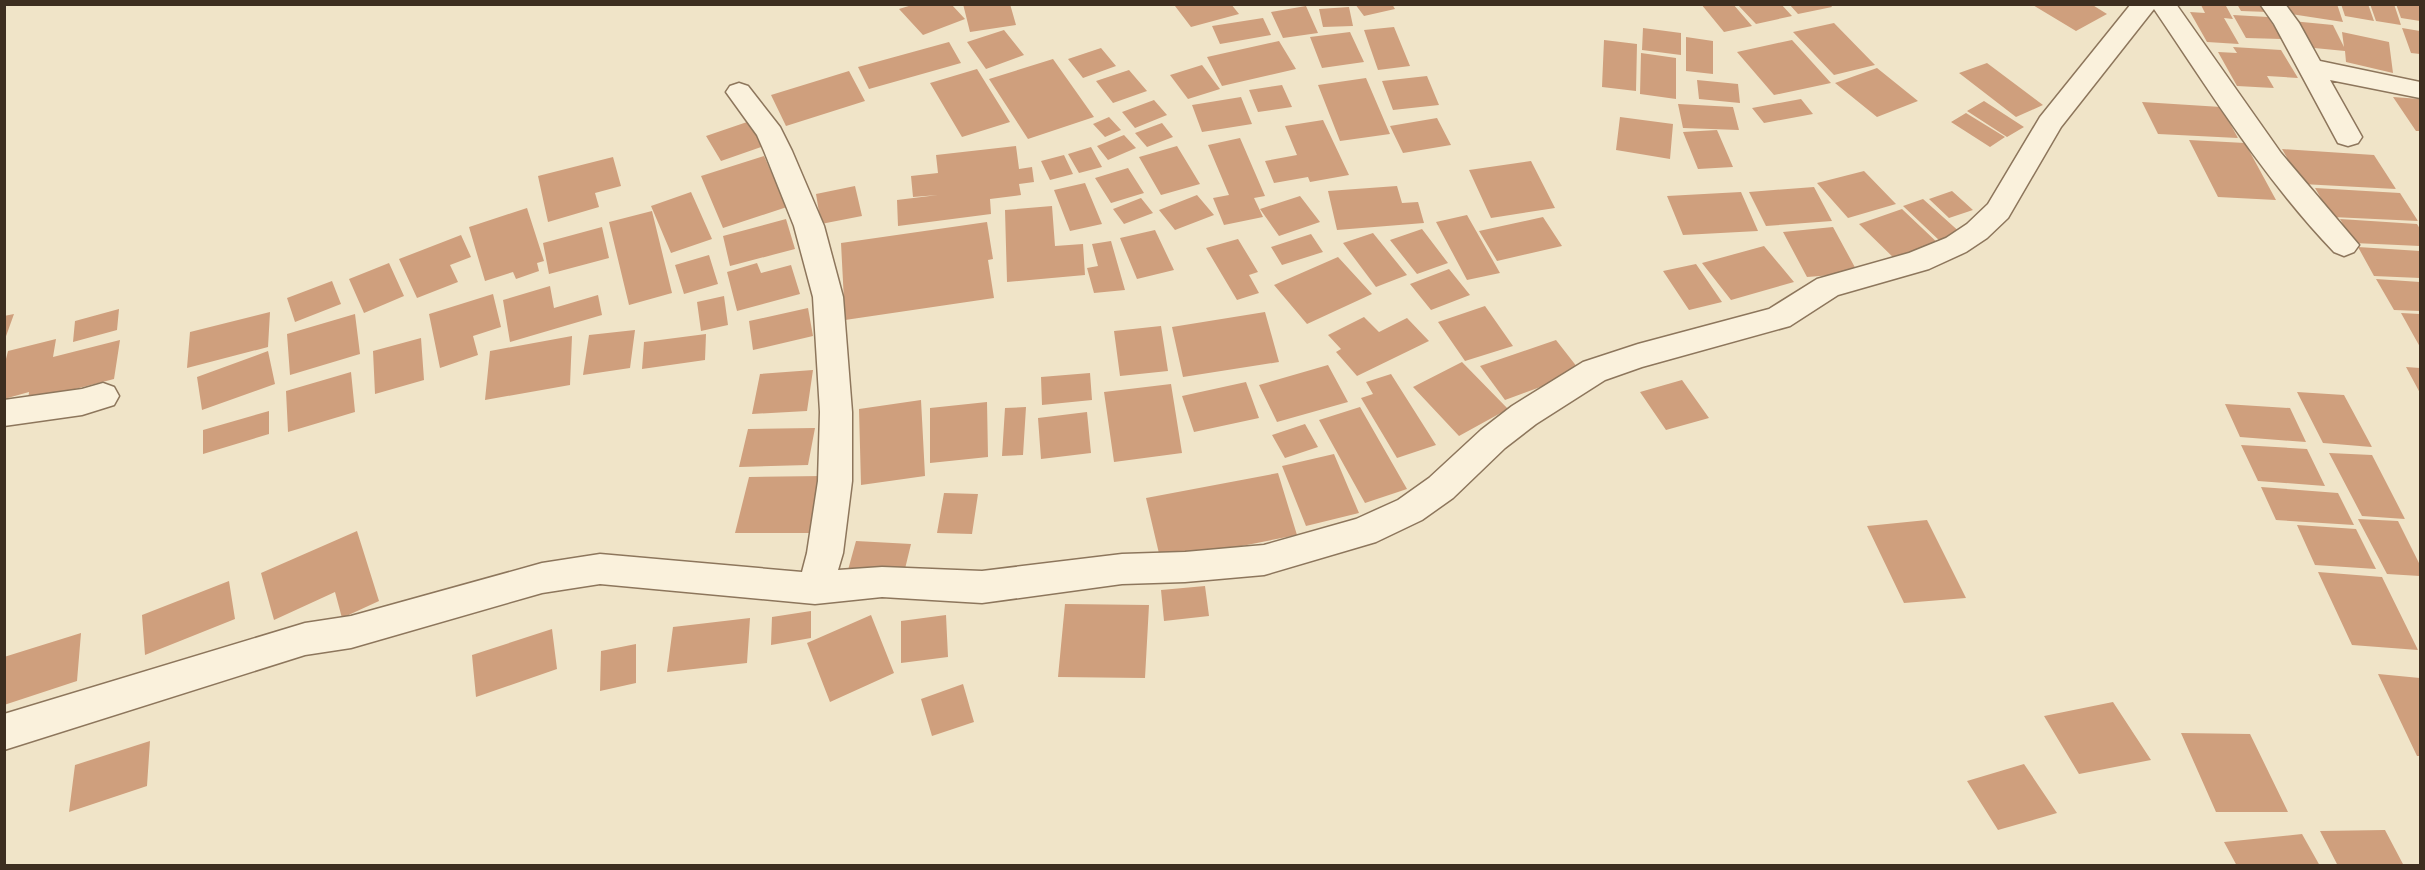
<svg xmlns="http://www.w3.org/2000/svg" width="2425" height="870" font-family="'Source Serif 4',serif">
	<rect width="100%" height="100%" fill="#f0e4c8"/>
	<path fill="#cf9f7d" d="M 963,4 L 1010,4 L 1016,25 L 970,32 Z
		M 1181,4 L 1231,4 L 1239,14 L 1191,27 L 1175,6 Z
		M 1355,4 L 1392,4 L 1395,9 L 1364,16 Z
		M 1701,4 L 1733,4 L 1752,26 L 1724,32 Z
		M 1737,4 L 1781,4 L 1792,16 L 1756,24 Z
		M 1789,4 L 1830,4 L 1832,7 L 1798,14 Z
		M 2031,4 L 2091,4 L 2107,14 L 2076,31 Z
		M 2237,4 L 2263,4 L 2268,12 L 2241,11 Z
		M 2283,4 L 2337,4 L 2343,22 L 2285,13 Z
		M 2341,4 L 2368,4 L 2374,21 L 2345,16 Z
		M 2370,4 L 2394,4 L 2401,25 L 2376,21 Z
		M 2396,4 L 2420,4 L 2420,21 L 2401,18 Z
		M 912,5 L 952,5 L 965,19 L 923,35 L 899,9 Z
		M 2201,5 L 2226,6 L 2233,19 L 2224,18 L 2239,44 L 2207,42 L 2190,12 L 2205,13 Z
		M 1306,6 L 1318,33 L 1283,38 L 1271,12 Z
		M 1349,7 L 1353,26 L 1323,27 L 1319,9 Z
		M 2233,15 L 2268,17 L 2282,39 L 2246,38 Z
		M 1263,18 L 1271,35 L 1220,44 L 1212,26 Z
		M 2292,21 L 2333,25 L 2344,47 L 2342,32 L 2389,42 L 2393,73 L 2346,62 L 2345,51 L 2304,47 Z
		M 1834,23 L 1875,65 L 1834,75 L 1793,32 Z
		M 1394,27 L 1410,66 L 1378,70 L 1364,30 Z
		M 1643,28 L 1681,33 L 1681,55 L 1642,50 Z
		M 2402,28 L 2420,31 L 2420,54 L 2411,53 Z
		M 1004,30 L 1024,55 L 986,69 L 967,42 Z
		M 1350,32 L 1364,62 L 1322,68 L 1310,37 Z
		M 1686,37 L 1713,41 L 1713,74 L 1686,71 Z
		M 1604,40 L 1637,44 L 1636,91 L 1602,87 Z
		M 1792,40 L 1831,83 L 1774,95 L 1737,52 Z
		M 1279,41 L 1296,69 L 1222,86 L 1207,57 Z
		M 949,42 L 961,63 L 869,89 L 858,67 Z
		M 2233,47 L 2281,50 L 2298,78 L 2267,76 L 2274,88 L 2237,86 L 2218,52 L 2237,53 Z
		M 1101,48 L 1116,66 L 1083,78 L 1068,59 Z
		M 1641,53 L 1676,58 L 1676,99 L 1640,94 Z
		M 1053,59 L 1094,117 L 1028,139 L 989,79 Z
		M 1987,63 L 2043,105 L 2016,117 L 1959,73 Z
		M 1202,65 L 1220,89 L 1188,99 L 1170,75 Z
		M 1877,68 L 1918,101 L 1877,117 L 1835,83 Z
		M 977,69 L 1010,122 L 962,137 L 930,83 Z
		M 1129,70 L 1147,91 L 1113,103 L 1096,81 Z
		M 849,71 L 865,101 L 786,126 L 771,95 Z
		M 1427,76 L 1439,105 L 1393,110 L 1382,81 Z
		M 1366,78 L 1390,134 L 1340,141 L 1318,85 Z
		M 1697,80 L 1738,84 L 1740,103 L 1699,99 Z
		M 1282,85 L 1292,107 L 1258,112 L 1249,90 Z
		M 1241,97 L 1252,124 L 1202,132 L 1192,105 Z
		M 2393,97 L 2420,99 L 2420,131 L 2416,131 Z
		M 1801,99 L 1813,114 L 1764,123 L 1752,108 Z
		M 1154,100 L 1167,115 L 1135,128 L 1122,112 Z
		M 1984,101 L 2024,127 L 2007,137 L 1967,111 Z
		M 2142,102 L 2221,107 L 2238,138 L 2158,134 Z
		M 1678,104 L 1733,107 L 1739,130 L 1683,128 Z
		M 1966,113 L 2005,137 L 1990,147 L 1951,122 Z
		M 1109,117 L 1121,130 L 1105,137 L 1093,124 Z
		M 1620,117 L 1673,124 L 1670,159 L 1616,150 Z
		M 1437,118 L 1451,145 L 1403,153 L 1390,126 Z
		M 1323,120 L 1349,175 L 1310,182 L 1308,177 L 1274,183 L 1265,161 L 1297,155 L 1285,126 Z
		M 750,121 L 764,146 L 721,161 L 706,136 Z
		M 1162,123 L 1173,137 L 1147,147 L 1135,133 Z
		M 1717,130 L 1733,167 L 1698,169 L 1683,132 Z
		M 1124,135 L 1136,148 L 1108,160 L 1097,146 Z
		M 1240,138 L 1265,196 L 1254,198 L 1263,217 L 1224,225 L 1213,198 L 1229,195 L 1208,145 Z
		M 2189,140 L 2245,143 L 2276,200 L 2218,197 Z
		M 1016,146 L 1019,169 L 1032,167 L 1034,182 L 1019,184 L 1021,195 L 990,199 L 991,214 L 898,226 L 897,200 L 938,195 L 913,197 L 911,176 L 938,173 L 936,155 Z
		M 1177,146 L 1200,184 L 1161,195 L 1139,157 Z
		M 1091,147 L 1102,167 L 1079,173 L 1068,154 Z
		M 2282,149 L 2374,155 L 2396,189 L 2302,184 Z
		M 1064,155 L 1073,174 L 1050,180 L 1041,161 Z
		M 764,156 L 787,207 L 723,228 L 701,176 Z
		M 613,157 L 621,186 L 595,193 L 599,207 L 548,222 L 538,176 Z
		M 1531,161 L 1555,208 L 1491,218 L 1469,170 Z
		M 1128,168 L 1144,193 L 1111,203 L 1095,178 Z
		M 1864,171 L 1896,204 L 1848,218 L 1817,183 Z
		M 1085,183 L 1102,224 L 1070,231 L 1054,190 Z
		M 855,186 L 862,216 L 821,224 L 816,194 Z
		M 1397,186 L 1402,203 L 1418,202 L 1424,223 L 1337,230 L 1328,191 Z
		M 1814,187 L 1832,221 L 1766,226 L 1749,192 Z
		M 2315,188 L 2400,193 L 2418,221 L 2332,217 Z
		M 1952,191 L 1973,210 L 1949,218 L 1929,199 Z
		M 691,192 L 712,239 L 671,253 L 651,206 Z
		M 1741,192 L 1758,231 L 1683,235 L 1667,196 Z
		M 1197,195 L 1214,215 L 1175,230 L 1159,210 Z
		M 1300,196 L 1320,222 L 1279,236 L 1260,209 Z
		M 1141,198 L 1153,213 L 1124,224 L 1113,209 Z
		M 1923,199 L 1963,235 L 1941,242 L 1903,206 Z
		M 1052,206 L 1055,246 L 1083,244 L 1085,275 L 1007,282 L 1005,210 Z
		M 527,208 L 544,261 L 537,263 L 539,271 L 516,279 L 513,272 L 485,281 L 469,227 Z
		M 1902,209 L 1941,246 L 1898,262 L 1859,224 Z
		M 652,211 L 672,293 L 629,305 L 609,222 Z
		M 1467,215 L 1500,273 L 1467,280 L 1436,222 Z
		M 1543,217 L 1562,246 L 1497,261 L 1479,231 Z
		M 786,219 L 795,249 L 730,266 L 723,236 Z
		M 2340,219 L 2417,224 L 2420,229 L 2420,246 L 2354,243 Z
		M 987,222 L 993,259 L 988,260 L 994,298 L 845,320 L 841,243 Z
		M 602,227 L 609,258 L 549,274 L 543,243 Z
		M 1833,227 L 1858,273 L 1807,277 L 1783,232 Z
		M 1422,229 L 1448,263 L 1417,274 L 1390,240 Z
		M 1155,230 L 1174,270 L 1137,279 L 1120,238 Z
		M 1373,233 L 1407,275 L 1376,287 L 1343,243 Z
		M 1311,234 L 1323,252 L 1282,265 L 1271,247 Z
		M 461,235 L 471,257 L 450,265 L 458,282 L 417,298 L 399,259 Z
		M 1238,239 L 1258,272 L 1249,275 L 1259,293 L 1237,300 L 1206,248 Z
		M 1111,241 L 1125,290 L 1094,293 L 1087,268 L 1098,266 L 1092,244 Z
		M 1764,246 L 1794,282 L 1731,300 L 1702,263 Z
		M 2358,247 L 2420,251 L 2420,278 L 2374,276 Z
		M 709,255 L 718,284 L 684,294 L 675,265 Z
		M 1338,257 L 1372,294 L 1307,324 L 1274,285 Z
		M 389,263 L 404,296 L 364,313 L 349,279 Z
		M 757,263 L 761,273 L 791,265 L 800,294 L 737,311 L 727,272 Z
		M 1696,264 L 1722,302 L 1689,310 L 1663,271 Z
		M 1449,269 L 1470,295 L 1431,310 L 1410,284 Z
		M 2376,279 L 2420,282 L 2420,311 L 2394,310 Z
		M 332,281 L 341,304 L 295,322 L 287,298 Z
		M 550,286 L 554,308 L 598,295 L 602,315 L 510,342 L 503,300 Z
		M 493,294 L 501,327 L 473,336 L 478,355 L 440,368 L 429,314 Z
		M 724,296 L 728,325 L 701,331 L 697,302 Z
		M 1485,306 L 1513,346 L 1465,361 L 1438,322 Z
		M 808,308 L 813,336 L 753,350 L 749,321 Z
		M 119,309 L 117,330 L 73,342 L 75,321 Z
		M 270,312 L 268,347 L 187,368 L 190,332 Z
		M 1265,312 L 1279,362 L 1183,377 L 1172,327 Z
		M 2401,313 L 2420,314 L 2420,347 Z
		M 14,314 L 5,339 L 4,339 L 4,316 Z
		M 355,314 L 360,354 L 290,375 L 287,334 Z
		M 1364,317 L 1379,332 L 1407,318 L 1429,341 L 1357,376 L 1336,352 L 1341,349 L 1328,335 Z
		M 1161,326 L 1168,371 L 1120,376 L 1114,331 Z
		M 635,330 L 630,368 L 583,375 L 589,335 Z
		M 706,334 L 705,360 L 642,369 L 644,342 Z
		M 572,336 L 570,385 L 485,400 L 490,351 Z
		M 421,338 L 424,380 L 375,394 L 373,351 Z
		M 56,339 L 53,357 L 120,340 L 114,379 L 28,401 L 29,392 L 4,399 L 4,367 L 8,351 Z
		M 1556,340 L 1581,372 L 1505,400 L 1480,366 Z
		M 268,351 L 275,384 L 202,410 L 197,377 Z
		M 1462,362 L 1508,409 L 1459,436 L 1413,387 Z
		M 1328,365 L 1348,402 L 1277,422 L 1259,385 Z
		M 2406,367 L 2420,368 L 2420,393 Z
		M 813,370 L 807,411 L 752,414 L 760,374 Z
		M 351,372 L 355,412 L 288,432 L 286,391 Z
		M 1090,373 L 1092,400 L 1042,405 L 1041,377 Z
		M 1391,374 L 1436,445 L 1397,458 L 1361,398 L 1373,394 L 1366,382 Z
		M 1682,380 L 1709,418 L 1666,430 L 1640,392 Z
		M 1246,382 L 1259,418 L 1194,432 L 1182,396 Z
		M 1171,384 L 1182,453 L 1114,462 L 1104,392 Z
		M 2297,392 L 2344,395 L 2372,447 L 2323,443 Z
		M 921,400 L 925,476 L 861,485 L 859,409 Z
		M 987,402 L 988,457 L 930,463 L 930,408 Z
		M 2225,404 L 2290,408 L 2306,442 L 2240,437 Z
		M 1026,407 L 1023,455 L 1002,456 L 1005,408 Z
		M 1360,407 L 1407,489 L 1365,503 L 1319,420 Z
		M 269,411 L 269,434 L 203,454 L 203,430 Z
		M 1087,412 L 1091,453 L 1041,459 L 1038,418 Z
		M 1305,424 L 1318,447 L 1285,458 L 1272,435 Z
		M 815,428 L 808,465 L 739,467 L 748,429 Z
		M 2241,445 L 2307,449 L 2325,486 L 2258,481 Z
		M 2329,453 L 2372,455 L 2405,519 L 2362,516 Z
		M 1334,454 L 1359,513 L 1306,526 L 1282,466 Z
		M 1278,473 L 1297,535 L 1161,562 L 1146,498 Z
		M 823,476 L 812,533 L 735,533 L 749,477 Z
		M 2261,487 L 2338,493 L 2354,525 L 2276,520 Z
		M 944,493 L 978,494 L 972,534 L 937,533 Z
		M 2358,519 L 2398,521 L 2420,565 L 2420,576 L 2387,574 Z
		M 1927,520 L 1966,598 L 1904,603 L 1867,526 Z
		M 2297,525 L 2356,529 L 2376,569 L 2315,565 Z
		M 357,531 L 379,601 L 342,618 L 335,592 L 274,620 L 261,573 Z
		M 856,541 L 911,544 L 904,573 L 848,570 Z
		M 2318,572 L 2382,577 L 2418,650 L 2352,645 Z
		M 229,581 L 235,619 L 145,655 L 142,615 Z
		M 1205,586 L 1209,616 L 1164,621 L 1161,590 Z
		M 1065,604 L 1149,605 L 1145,678 L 1058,677 Z
		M 811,611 L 811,638 L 771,645 L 772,617 Z
		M 871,615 L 894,673 L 830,702 L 807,643 Z
		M 946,615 L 948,657 L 901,663 L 901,621 Z
		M 750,618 L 747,663 L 667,672 L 673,627 Z
		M 552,629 L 557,669 L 476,697 L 472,655 Z
		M 81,633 L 77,681 L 4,705 L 4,657 Z
		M 636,644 L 636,683 L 600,691 L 601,651 Z
		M 2378,674 L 2420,678 L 2420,756 L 2417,756 Z
		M 963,684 L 974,722 L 932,736 L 921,699 Z
		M 2113,702 L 2151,760 L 2079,774 L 2044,716 Z
		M 2181,733 L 2250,734 L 2288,812 L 2216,812 Z
		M 150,741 L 147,786 L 69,812 L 75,765 Z
		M 2024,764 L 2057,813 L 1998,830 L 1967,781 Z
		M 2385,830 L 2404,866 L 2338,866 L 2320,831 Z
		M 2302,834 L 2320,866 L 2237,866 L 2224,842 Z"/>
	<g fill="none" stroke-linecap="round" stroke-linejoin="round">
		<defs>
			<path id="minor" d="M 2131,4 L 2176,4 L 2281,153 L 2359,245 L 2354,252 L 2344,256 L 2334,252 C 2264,179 2211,93 2154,9 L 2061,127 L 2008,218 L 1987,238 L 1966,252 L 1929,269 L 1838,295 L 1790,326 L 1642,367 L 1605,380 L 1536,424 L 1505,448 L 1453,498 L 1422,520 L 1376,542 L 1264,575 L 1185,582 L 1122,584 L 982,603 L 882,597 L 815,604 L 600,584 L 542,593 L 351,648 L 305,655 L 4,750 L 4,714 L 305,623 L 351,616 L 542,563 L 600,554 L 802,572 L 807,553 L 818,481 L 820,412 L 813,297 L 794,226 L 764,151 L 757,135 L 726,92 L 730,86 L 739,83 L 748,86 L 780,127 L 792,151 L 824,226 L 843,297 L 852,412 L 852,481 L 843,553 L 838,570 L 882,567 L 982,571 L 1122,554 L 1185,552 L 1264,545 L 1356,519 L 1398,500 L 1429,478 L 1481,430 L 1512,406 L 1583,362 L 1638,344 L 1769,309 L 1817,279 L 1909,253 L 1946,238 L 1967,224 L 1988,204 L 2040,117 Z
				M 2260,4 L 2285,4 L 2299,23 L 2320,61 L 2420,82 L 2420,98 L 2330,80 L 2362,137 L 2358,143 L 2348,146 L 2338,143 L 2274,24 Z
				M 103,383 L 114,387 L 119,396 L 114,405 L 82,415 L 4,426 L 4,400 L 82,389 Z"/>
		</defs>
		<use href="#minor" stroke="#8d765c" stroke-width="3"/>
		<use href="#minor" fill="#faf1dc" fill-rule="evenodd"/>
	</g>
	<rect width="2425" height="870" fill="none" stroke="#3d2e20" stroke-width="12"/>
</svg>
